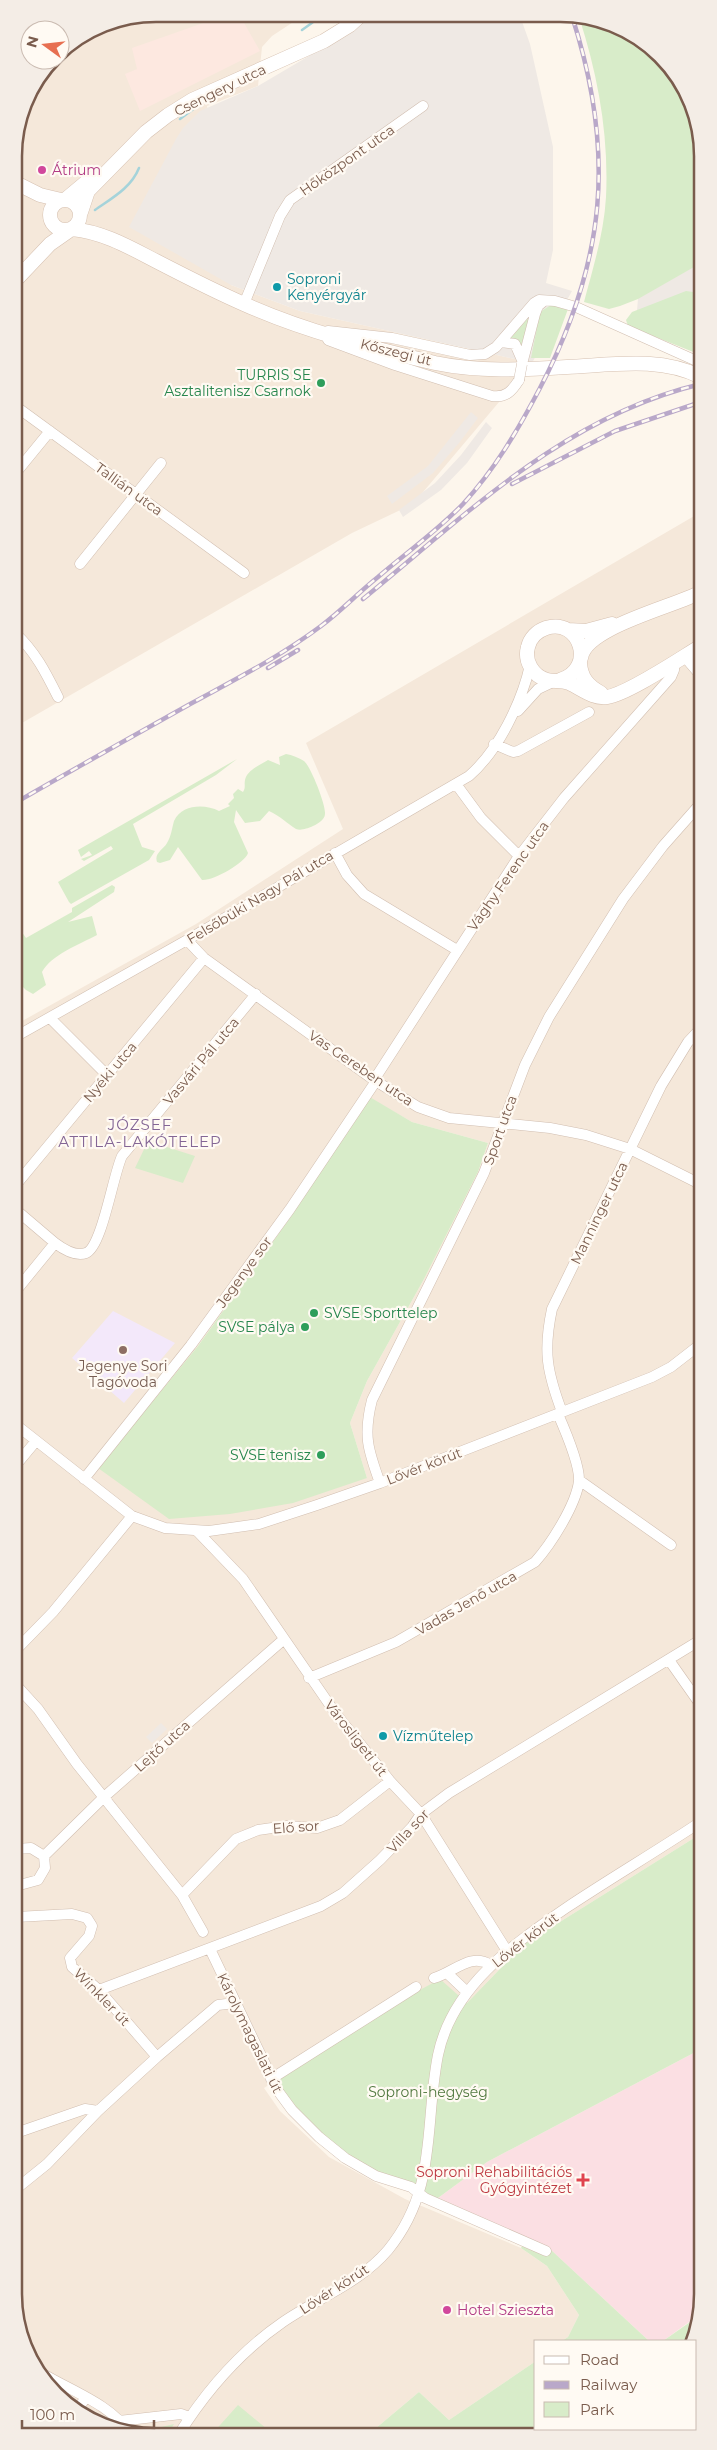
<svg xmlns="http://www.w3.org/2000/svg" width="717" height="2450" font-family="Montserrat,sans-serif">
	<rect width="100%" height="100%" fill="#fdf6ec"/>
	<path fill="#f5e8da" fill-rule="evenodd" d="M 157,14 L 304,15 L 272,36 L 262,47 L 258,86 L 207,106 L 231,285 L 300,311 L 532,363 L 413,504 L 352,533 L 15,727 L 14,148 L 25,102 L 53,60 L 60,60 L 60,53 L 102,25 Z
		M 701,512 L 702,1833 L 523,1945 L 467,2003 L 409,1996 L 264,2088 L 280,2111 L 329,2157 L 405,2199 L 521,2248 L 547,2266 L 579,2315 L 568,2337 L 562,2341 L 536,2341 L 536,2361 L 449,2420 L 419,2392 L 369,2434 L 129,2434 L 55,2394 L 16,2321 L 15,1025 L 196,924 L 343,829 L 306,743 ZM 368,1097 L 412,1122 L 488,1143 L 478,1172 L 424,1279 L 367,1381 L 350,1423 L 367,1478 L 98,1468 L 198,1346 L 292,1215 Z"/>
	<path fill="#fde8e0" d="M 229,14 L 239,14 L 260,51 L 140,111 L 125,74 L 137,69 L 132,48 Z"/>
	<path fill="#efe9e4" d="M 367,15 L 520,16 L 530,44 L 553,147 L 553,250 L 546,283 L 572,291 L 532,363 L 300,311 L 231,285 L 129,227 L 176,139 L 183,128 L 200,111 L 258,86 L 353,30 Z
		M 701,226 L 701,344 L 636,322 L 639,287 Z
		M 471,412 L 478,418 L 459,443 L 433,473 L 392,504 L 387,496 L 428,466 Z
		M 486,422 L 492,428 L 467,463 L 441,490 L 403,517 L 399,510 L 435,483 L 461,455 Z
		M 161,1723 L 167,1729 L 152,1743 L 146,1737 Z"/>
	<path fill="#f3e8fa" d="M 113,1311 L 175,1343 L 124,1403 L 72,1358 Z"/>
	<path fill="#fbdfe3" d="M 703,2048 L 703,2302 L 700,2314 L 663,2341 L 649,2341 L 550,2249 L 438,2198 L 487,2162 Z"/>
	<path fill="#d8ecc9" d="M 579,17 L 588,17 L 662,56 L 701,129 L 701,263 L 638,299 L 620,306 L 609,309 L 584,302 C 593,268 604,233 606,197 C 609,136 598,75 579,17 Z
		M 686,291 L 693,292 L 701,305 L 701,355 L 628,326 L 626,320 L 632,312 Z
		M 551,305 L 568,309 L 550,358 L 531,358 L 540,312 Z
		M 530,316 L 522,345 L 516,339 L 510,338 Z
		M 286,754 C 292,755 299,758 304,761 C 311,767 326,805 325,814 C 325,820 316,825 311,827 C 308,828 301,831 296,829 C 288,824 280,816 269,811 L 260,821 L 245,823 L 236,810 L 234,822 L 248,853 C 245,863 213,881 202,880 L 178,847 L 170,860 L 160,863 L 157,862 C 154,853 163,850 167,843 C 171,837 172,828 174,821 C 182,804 205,804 219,811 L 230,806 L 228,804 L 234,798 L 233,794 L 238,789 L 243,792 C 246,787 244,785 245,780 C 247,770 260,765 268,760 L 280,765 L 279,757 Z
		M 237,759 L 216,775 L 133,824 L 142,847 L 155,851 L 149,860 L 71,904 L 69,902 L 58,882 L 113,849 L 111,846 L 84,861 L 81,859 L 92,855 L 89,851 L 81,857 L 78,850 Z
		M 112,885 L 115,887 L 114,892 L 68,922 L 92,916 L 97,935 C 80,944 51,955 42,972 L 46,985 L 33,994 L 26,990 L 15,979 L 15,922 L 26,938 L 72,912 L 72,908 Z
		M 368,1096 L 412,1122 L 488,1143 L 478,1172 L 424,1279 L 367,1381 L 350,1423 L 367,1478 L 293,1503 L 230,1514 L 169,1519 L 98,1468 L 198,1346 L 292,1215 Z
		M 148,1141 L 195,1156 L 183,1183 L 135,1168 Z
		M 702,1833 L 703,2048 L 487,2162 L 438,2198 L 550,2249 L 649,2341 L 562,2341 L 568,2337 L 579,2315 L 547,2266 L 521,2248 L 525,2240 L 355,2163 L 307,2121 L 274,2081 L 409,1996 L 440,1979 L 467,2003 L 523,1945 Z
		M 700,2314 L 694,2341 L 663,2341 L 700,2315 Z
		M 536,2361 L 536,2429 L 601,2429 L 588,2434 L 369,2434 L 419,2392 L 449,2420 Z
		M 238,2405 L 273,2434 L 212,2434 Z
		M 174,2424 L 168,2434 L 135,2434 L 131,2428 L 157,2428 Z"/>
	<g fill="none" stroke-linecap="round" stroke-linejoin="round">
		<path stroke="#a5d3da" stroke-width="2.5" d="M 302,30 L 323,15
			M 180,119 L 200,104
			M 95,210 C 112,198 131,188 139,168"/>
		<defs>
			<path id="street" d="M 94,30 L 125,20
				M 244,304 L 280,216 L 290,200 L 423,106
				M 328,331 L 392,338 L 470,355 L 485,354 L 496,347 L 534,303 L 539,300 L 555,301 L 576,307 L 701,363
				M 328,340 L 395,365 L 492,396 C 506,398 512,391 519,380
				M 501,342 L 515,344 L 522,360
				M 522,364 L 535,314 L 538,306 L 544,301
				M 14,405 L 244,573
				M 14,475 L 50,431
				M 80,564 L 161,463
				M 15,633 C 35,651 46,673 58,697
				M 684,656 L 701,676
				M 518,711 L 538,689 L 555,681
				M 494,744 L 513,752 L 518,751 L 589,712
				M 456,784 L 481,818 L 519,856
				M 335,853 L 347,875 L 364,894 L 457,950
				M 187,940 L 204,958 L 374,1080 L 418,1107 L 449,1118 L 550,1128 L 586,1135 L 630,1149 L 702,1185
				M 50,1018 L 107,1075
				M 15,1037 L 187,940 L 469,776 C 498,751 522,702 530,665
				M 374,1080 L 519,856 L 564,798 L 671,677 L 674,670 L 674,662
				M 15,1186 L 204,958
				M 15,1209 L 55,1243
				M 15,1292 L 55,1243 C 63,1249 75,1257 86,1253 C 102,1247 113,1175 122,1156 L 256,994
				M 562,1412 C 547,1372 543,1351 552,1309 L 661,1086 L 688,1042 L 702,1027
				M 15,1424 L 132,1516 L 165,1528 L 209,1531 L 259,1524 L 317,1505 L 380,1483 L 652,1377 L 671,1367 L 702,1343
				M 16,1465 L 36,1441
				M 84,1479 L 191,1345 L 290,1209 L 376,1081
				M 579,1480 L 671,1545
				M 380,1483 C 368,1450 363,1435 372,1400 L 484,1173 L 525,1065 L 549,1017 L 623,899 L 663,846 L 701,803
				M 197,1531 L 243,1579 L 336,1714 L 390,1781 L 421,1814 L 507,1951
				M 16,1650 L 53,1612 L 132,1516
				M 669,1660 L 702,1707
				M 309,1678 L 396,1642 L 535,1562 C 551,1544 576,1505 579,1481 C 580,1465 565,1430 558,1414
				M 16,1685 L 38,1709 L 77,1764 L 182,1895 L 203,1932
				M 16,1849 L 31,1848 L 44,1856 L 45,1868 L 38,1880 L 16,1886
				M 44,1856 L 104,1797 L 283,1640
				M 182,1895 L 236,1839 L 258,1830 L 286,1826 L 317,1828 L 340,1820 L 390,1781
				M 16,1917 L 72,1914 L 87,1918 L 92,1926 L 89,1936 L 70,1958 L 72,1967 L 99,1990 L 157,2057
				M 210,1949 L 278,2091 L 292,2110 L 319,2137 L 345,2158 L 376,2176 L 411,2187 L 425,2198 L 546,2251
				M 448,1974 L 467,1992
				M 434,1978 C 455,1972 470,1952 491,1965
				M 99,1990 L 321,1906 L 343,1893 L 380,1860 L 412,1827 L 421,1814 L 449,1793 L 702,1639
				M 271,2079 L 416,1987
				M 16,2133 L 85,2109 L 98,2111
				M 16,2189 L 47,2164 L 98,2111 L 157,2057 L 218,2005 L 235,2003
				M 45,2375 C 72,2391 113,2406 129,2433
				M 79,2407 L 85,2399
				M 119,2421 L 181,2414 L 189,2417
				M 179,2434 C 206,2391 241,2351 283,2322 C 318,2298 360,2283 388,2250 C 438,2189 424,2126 438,2055 C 452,1987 512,1945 566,1908 C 611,1878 657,1851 702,1821"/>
			<path id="secondary" d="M 14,182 L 40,195 L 61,200
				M 66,199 L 90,179
				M50 215a15 15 0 1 1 30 0a15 15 0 1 1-30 0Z
				M 81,212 L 88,191 L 146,132 L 168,115 L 192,100 L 324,41 L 350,25 L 361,15
				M 72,229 C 103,232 129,247 156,261 C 185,276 214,291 244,304 C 304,331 371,348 435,363 C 478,372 523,370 567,367 C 611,365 660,356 701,377
				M 14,282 L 50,244 L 70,230
				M 568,630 L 586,631 L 612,624
				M 581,658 C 585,627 676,606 701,592
				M 580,663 C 581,678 588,686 601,693
				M 560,680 C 597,669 580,617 546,628 C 537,631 530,638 528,647 C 524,661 533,676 547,680 C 554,682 561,680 569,683 C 582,689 593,699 607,697 C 628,694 681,658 701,646"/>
		</defs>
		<use href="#street" stroke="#d1beb0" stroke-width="11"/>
		<use href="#secondary" stroke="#d6c0b0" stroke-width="15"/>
		<use href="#street" stroke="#fff" stroke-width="10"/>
		<use href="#secondary" stroke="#fff" stroke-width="14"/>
		<defs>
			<path id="rail" d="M 512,484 L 615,431 L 701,402
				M 363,599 C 467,514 565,416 701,384
				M 268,668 L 298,650
				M 15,803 C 74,769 133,736 192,703 C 236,679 281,656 321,626 C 341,611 358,593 378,577 C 406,553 437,531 463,504 C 495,469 518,430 540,388 C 606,261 616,153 572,16"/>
		</defs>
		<use href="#rail" stroke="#b9a8c9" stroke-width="4.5"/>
		<use href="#rail" stroke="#fffaf3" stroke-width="2.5" stroke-dasharray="8" stroke-linecap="butt"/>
		<defs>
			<path id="street-bridge" d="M 519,380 L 522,364"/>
		</defs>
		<use href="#street-bridge" stroke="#d1beb0" stroke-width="11" stroke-linecap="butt"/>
		<use href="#street-bridge" stroke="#fff" stroke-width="10"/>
	</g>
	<g fill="#d1479c" stroke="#fffaf3" stroke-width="2">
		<circle cx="42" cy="170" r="5"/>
		<circle cx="447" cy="2310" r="5"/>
	</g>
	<g fill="#0f9aa8" stroke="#fffaf3" stroke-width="2">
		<circle cx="277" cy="287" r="5"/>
		<circle cx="383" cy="1736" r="5"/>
	</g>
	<g fill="#2e9e5b" stroke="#fffaf3" stroke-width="2">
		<circle cx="321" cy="383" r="5"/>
		<circle cx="314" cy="1313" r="5"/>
		<circle cx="305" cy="1327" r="5"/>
		<circle cx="321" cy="1455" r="5"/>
	</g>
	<circle fill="#8d6e63" stroke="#fffaf3" stroke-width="2" cx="123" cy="1350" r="5"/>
	<path fill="#e0444e" stroke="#fffaf3" stroke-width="2" d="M580.5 2172.5h5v5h5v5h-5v5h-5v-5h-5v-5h5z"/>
	<g text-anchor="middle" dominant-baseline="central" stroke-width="4.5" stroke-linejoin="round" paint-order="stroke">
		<g font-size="14" fill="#7a5c4d" stroke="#fffaf3">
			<text transform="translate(220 90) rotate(-26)">Csengery utca</text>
			<text transform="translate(347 160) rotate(-35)">Hőközpont utca</text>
			<text transform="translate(396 352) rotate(14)">Kőszegi út</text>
			<text transform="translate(129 489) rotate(36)">Tallián utca</text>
			<text transform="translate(508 876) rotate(-55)">Vághy Ferenc utca</text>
			<text transform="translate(260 897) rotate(-31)">Felsőbüki Nagy Pál utca</text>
			<text transform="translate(201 1061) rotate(-50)">Vasvári Pál utca</text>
			<text transform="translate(361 1068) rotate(34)">Vas Gereben utca</text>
			<text transform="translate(110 1072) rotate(-50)">Nyéki utca</text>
			<text transform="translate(500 1130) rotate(-70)">Sport utca</text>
			<text transform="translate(599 1213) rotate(-64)">Manninger utca</text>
			<text transform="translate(244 1272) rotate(-54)">Jegenye sor</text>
			<text transform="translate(424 1466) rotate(-21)">Lővér körút</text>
			<text transform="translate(466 1603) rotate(-30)">Vadas Jenő utca</text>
			<text transform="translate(356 1738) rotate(52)">Városligeti út</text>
			<text transform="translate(162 1746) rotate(-42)">Lejtő utca</text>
			<text transform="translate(296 1827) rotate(-4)">Elő sor</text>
			<text transform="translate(408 1831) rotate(-47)">Villa sor</text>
			<text transform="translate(525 1940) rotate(-38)">Lővér körút</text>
			<text transform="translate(102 1997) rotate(46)">Winkler út</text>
			<text transform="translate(250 2033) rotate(64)">Károlymagaslati út</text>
			<text transform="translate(334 2289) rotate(-33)">Lővér körút</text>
		</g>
		<g font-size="14" fill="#b23c85" stroke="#fffaf3" text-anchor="start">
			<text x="52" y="170">Átrium</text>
			<text x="457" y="2310">Hotel Szieszta</text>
		</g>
		<g font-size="14" fill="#0d838f" stroke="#fffaf3" text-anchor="start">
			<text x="287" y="279">Soproni<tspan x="287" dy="16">Kenyérgyár</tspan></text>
			<text x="393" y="1736">Vízműtelep</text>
		</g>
		<g font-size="14" fill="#27864d" stroke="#fffaf3" text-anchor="end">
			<text x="311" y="375">TURRIS SE<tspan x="311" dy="16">Asztalitenisz Csarnok</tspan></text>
			<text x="324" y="1313" text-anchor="start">SVSE Sporttelep</text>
			<text x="295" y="1327">SVSE pálya</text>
			<text x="311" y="1455">SVSE tenisz</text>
		</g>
		<g font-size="14" fill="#785e54" stroke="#fffaf3">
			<text x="123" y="1366">Jegenye Sori<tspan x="123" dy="16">Tagóvoda</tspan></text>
		</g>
		<g font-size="14" fill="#537a41" stroke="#fffaf3">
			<text x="428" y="2092">Soproni-hegység</text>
		</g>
		<g font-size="14" fill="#be3a42" stroke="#fffaf3" text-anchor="end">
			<text x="572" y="2172">Soproni Rehabilitációs<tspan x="572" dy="16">Gyógyintézet</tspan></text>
		</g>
		<g font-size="15" letter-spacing="1" fill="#846695" stroke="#fffaf3">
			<text x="140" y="1124">JÓZSEF<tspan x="140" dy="17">ATTILA-LAKÓTELEP</tspan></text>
		</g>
	</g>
	<path d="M0 0H717V2450H0ZM156 22H560A134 134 0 0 1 694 156V2294A134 134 0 0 1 560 2428H156A134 134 0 0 1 22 2294V156A134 134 0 0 1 156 22Z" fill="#f4ede6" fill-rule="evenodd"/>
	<path fill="none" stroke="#7a5c4d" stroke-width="2.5" d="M156 22H560A134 134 0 0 1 694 156V2294A134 134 0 0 1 560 2428H156A134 134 0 0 1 22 2294V156A134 134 0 0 1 156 22Z"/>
	<rect x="534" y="2340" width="162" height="90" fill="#fffaf3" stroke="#cabbb1"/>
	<rect x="544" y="2356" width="25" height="8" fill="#ffffff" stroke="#cabbb1"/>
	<text x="580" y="2365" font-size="15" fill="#7a5c4d">Road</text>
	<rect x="544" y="2381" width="25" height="8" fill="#b9a8c9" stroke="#cabbb1"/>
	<text x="580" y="2390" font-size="15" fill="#7a5c4d">Railway</text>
	<rect x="544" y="2402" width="25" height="15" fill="#d8ecc9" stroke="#cabbb1"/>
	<text x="580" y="2415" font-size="15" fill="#7a5c4d">Park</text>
	<g transform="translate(45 45) rotate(285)"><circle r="24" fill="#fffaf3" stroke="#cabbb1"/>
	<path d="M0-4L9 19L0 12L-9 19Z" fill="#e76f51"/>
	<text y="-8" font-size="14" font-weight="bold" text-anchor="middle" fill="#7a5c4d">N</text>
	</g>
	<path d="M22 2420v8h132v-8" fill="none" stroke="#7a5c4d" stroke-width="2.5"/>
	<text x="30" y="2420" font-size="15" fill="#7a5c4d" stroke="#fffaf3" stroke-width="4" paint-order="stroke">100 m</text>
</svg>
